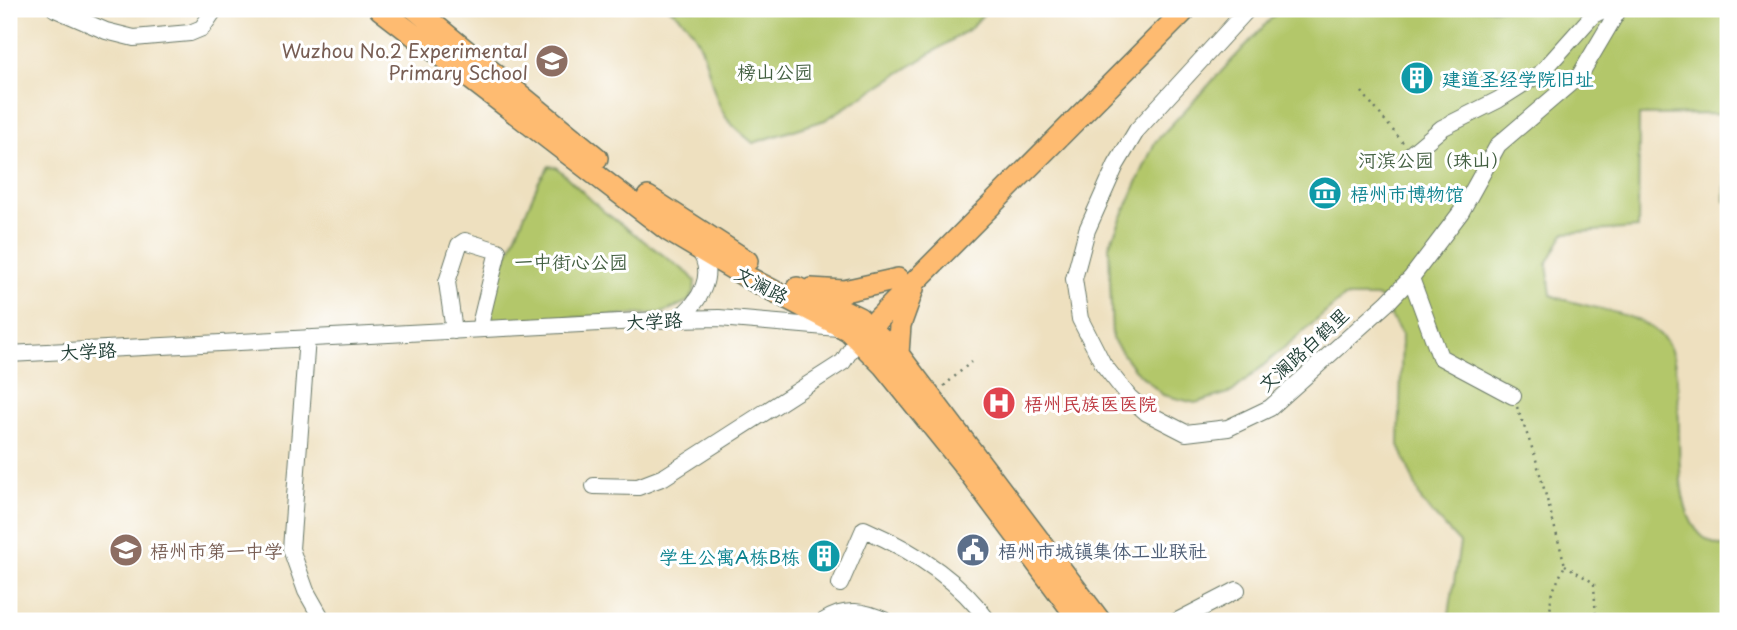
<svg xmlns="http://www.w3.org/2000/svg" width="1737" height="630" font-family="'Playpen Sans','LXGW WenKai TC',sans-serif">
	<rect width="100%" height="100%" fill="#fff"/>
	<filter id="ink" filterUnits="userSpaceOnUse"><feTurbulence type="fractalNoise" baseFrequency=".0143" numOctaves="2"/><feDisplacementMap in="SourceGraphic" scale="14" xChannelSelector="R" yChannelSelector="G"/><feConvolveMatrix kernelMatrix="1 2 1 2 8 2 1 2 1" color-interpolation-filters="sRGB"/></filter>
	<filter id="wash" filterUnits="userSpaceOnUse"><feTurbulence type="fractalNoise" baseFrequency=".00686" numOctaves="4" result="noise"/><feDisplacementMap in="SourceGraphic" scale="28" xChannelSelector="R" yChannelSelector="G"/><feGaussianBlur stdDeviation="1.57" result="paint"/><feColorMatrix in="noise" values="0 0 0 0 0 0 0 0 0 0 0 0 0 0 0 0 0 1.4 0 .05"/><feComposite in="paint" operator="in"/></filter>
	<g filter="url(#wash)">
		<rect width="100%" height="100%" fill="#eee0bf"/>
		<path fill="#b3c76b" stroke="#698250" stroke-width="2" d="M 670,9 L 988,9 L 971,28 L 825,120 L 753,143 C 744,135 731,126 725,116 C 702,77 714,39 670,9 Z
			M 1280,9 L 1728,9 L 1728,202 L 1725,201 L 1727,114 L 1639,115 L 1638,228 L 1564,233 L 1547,264 L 1551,295 C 1583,309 1646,310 1667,343 C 1697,389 1650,540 1728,547 L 1728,621 L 1448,621 L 1460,543 L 1422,502 L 1399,445 L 1402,335 L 1379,297 L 1344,297 L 1232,392 L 1195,403 L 1163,395 L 1134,369 L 1112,339 L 1109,246 L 1155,142 Z
			M 549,166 L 556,167 L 603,211 L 689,274 L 695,281 L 694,292 L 689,301 L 662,313 L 487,322 L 485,307 L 539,181 Z"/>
	</g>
	<g filter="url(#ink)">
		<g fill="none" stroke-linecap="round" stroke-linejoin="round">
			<defs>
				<path id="minor" d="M 55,9 L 106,31 L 134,38 L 190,33 L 202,28 L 215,9
					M 1248,9 L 1137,130 L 1116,165 L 1087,230 L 1074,279 L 1080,319 L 1103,364 L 1129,397 L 1147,413 L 1186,433 L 1228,428 L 1270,408 L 1387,303 L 1411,278 L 1461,212 L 1498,145 L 1580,75 L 1619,9
					M 1411,154 L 1442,128 L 1498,100 L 1542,72 L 1593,15 L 1605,9
					M 1411,278 L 1440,357 L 1513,396
					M 677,319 C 700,303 718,273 697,248
					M 454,331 L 447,282 L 459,245 L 465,241 L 498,251 L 479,329
					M 307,338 L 291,549 L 306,591 L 323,621
					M 9,354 L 677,319 L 719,318 L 838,328
					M 594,486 L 638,487 L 664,477 L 843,362 L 858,338
					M 840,584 L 864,529 C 912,550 958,578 988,621
					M 824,621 C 846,607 864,611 886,621
					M 1177,621 L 1237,590"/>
				<path id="major" d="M 380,9 L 669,231 L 745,276 L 848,330 L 883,365 L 963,464 L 1080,621
					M 415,9 L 597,158
					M 648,197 L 747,261
					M 797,288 L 859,318 L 898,354 L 1100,621
					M 811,289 L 844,291 L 898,279
					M 860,337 L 1186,9
					M 898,354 L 900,325 L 913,289"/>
			</defs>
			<use href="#minor" stroke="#677665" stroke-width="18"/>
			<use href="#major" stroke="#677665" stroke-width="24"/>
			<path stroke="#677665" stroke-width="2.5" stroke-dasharray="2 5" stroke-linecap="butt" d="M 1362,92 L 1404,144
				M 944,386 L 971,362
				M 1517,407 L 1535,456 L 1565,565 L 1551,595 L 1550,621
				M 1565,565 L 1594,583 L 1596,621"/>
			<use href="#minor" stroke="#fff" stroke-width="16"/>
			<use href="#major" stroke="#febb71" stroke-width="21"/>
		</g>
	</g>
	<defs>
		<symbol id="school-disc" viewBox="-11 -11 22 22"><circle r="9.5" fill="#8d6e63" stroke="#fff"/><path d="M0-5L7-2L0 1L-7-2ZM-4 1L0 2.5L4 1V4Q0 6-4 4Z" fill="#fff"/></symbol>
		<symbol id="building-disc" viewBox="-11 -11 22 22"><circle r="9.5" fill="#0f9aa8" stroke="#fff"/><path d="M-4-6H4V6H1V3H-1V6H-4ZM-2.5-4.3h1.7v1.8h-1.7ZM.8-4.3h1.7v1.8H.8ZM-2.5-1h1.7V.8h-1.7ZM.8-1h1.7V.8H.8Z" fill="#fff"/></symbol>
		<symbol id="museum-disc" viewBox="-11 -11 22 22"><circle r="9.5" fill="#0f9aa8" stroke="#fff"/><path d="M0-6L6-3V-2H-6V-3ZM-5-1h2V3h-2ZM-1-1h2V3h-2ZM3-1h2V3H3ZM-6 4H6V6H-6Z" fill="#fff"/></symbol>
		<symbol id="hospital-disc" viewBox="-11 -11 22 22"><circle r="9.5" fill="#e0444e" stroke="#fff"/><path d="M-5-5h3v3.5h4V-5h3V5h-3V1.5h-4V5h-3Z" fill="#fff"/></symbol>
		<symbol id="civic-disc" viewBox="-11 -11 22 22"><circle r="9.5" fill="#5c6f8a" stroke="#fff"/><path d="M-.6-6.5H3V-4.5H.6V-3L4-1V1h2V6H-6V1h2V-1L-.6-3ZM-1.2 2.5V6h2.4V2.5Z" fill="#fff"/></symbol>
	</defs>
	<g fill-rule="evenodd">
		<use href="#school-disc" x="533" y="42" width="38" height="38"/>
		<use href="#building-disc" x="1398" y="59" width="38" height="38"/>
		<use href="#museum-disc" x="1306" y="174" width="38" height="38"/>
		<use href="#hospital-disc" x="980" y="384" width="38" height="38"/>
		<use href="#school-disc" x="107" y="531" width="38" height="38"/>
		<use href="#civic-disc" x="954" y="531" width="38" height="38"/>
		<use href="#building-disc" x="805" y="537" width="38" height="38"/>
	</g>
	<g text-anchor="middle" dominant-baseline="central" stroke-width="6" stroke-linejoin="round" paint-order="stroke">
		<g font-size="19" fill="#785e54" stroke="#fff" text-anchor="end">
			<text x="528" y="50">Wuzhou No.2 Experimental<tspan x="528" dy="22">Primary School</tspan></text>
			<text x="150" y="550" text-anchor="start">梧州市第一中学</text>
		</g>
		<g font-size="19" fill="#446042" stroke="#fff">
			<text x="775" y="71">榜山公园</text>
			<text x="1434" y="159">河滨公园（珠山）</text>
			<text x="571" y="261">一中街心公园</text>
		</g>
		<g font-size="19" fill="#0d838f" stroke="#fff" text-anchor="start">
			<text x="1442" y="78">建道圣经学院旧址</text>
			<text x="1350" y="193">梧州市博物馆</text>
			<text x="800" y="556" text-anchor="end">学生公寓A栋B栋</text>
		</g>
		<g font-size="19" fill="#1f3d34" stroke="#fff">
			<text transform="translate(762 284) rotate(28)">文澜路</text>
			<text transform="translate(654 320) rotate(-3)">大学路</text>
			<text transform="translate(1303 349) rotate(-42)">文澜路白鹤里</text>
			<text transform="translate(88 350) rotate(-3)">大学路</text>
		</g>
		<g font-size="19" fill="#be3a42" stroke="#fff" text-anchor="start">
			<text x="1024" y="403">梧州民族医医院</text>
		</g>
		<g font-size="19" fill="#4e5e75" stroke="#fff" text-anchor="start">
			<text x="998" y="550">梧州市城镇集体工业联社</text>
		</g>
	</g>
	<rect width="1737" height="630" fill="none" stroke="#fff" stroke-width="35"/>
</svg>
